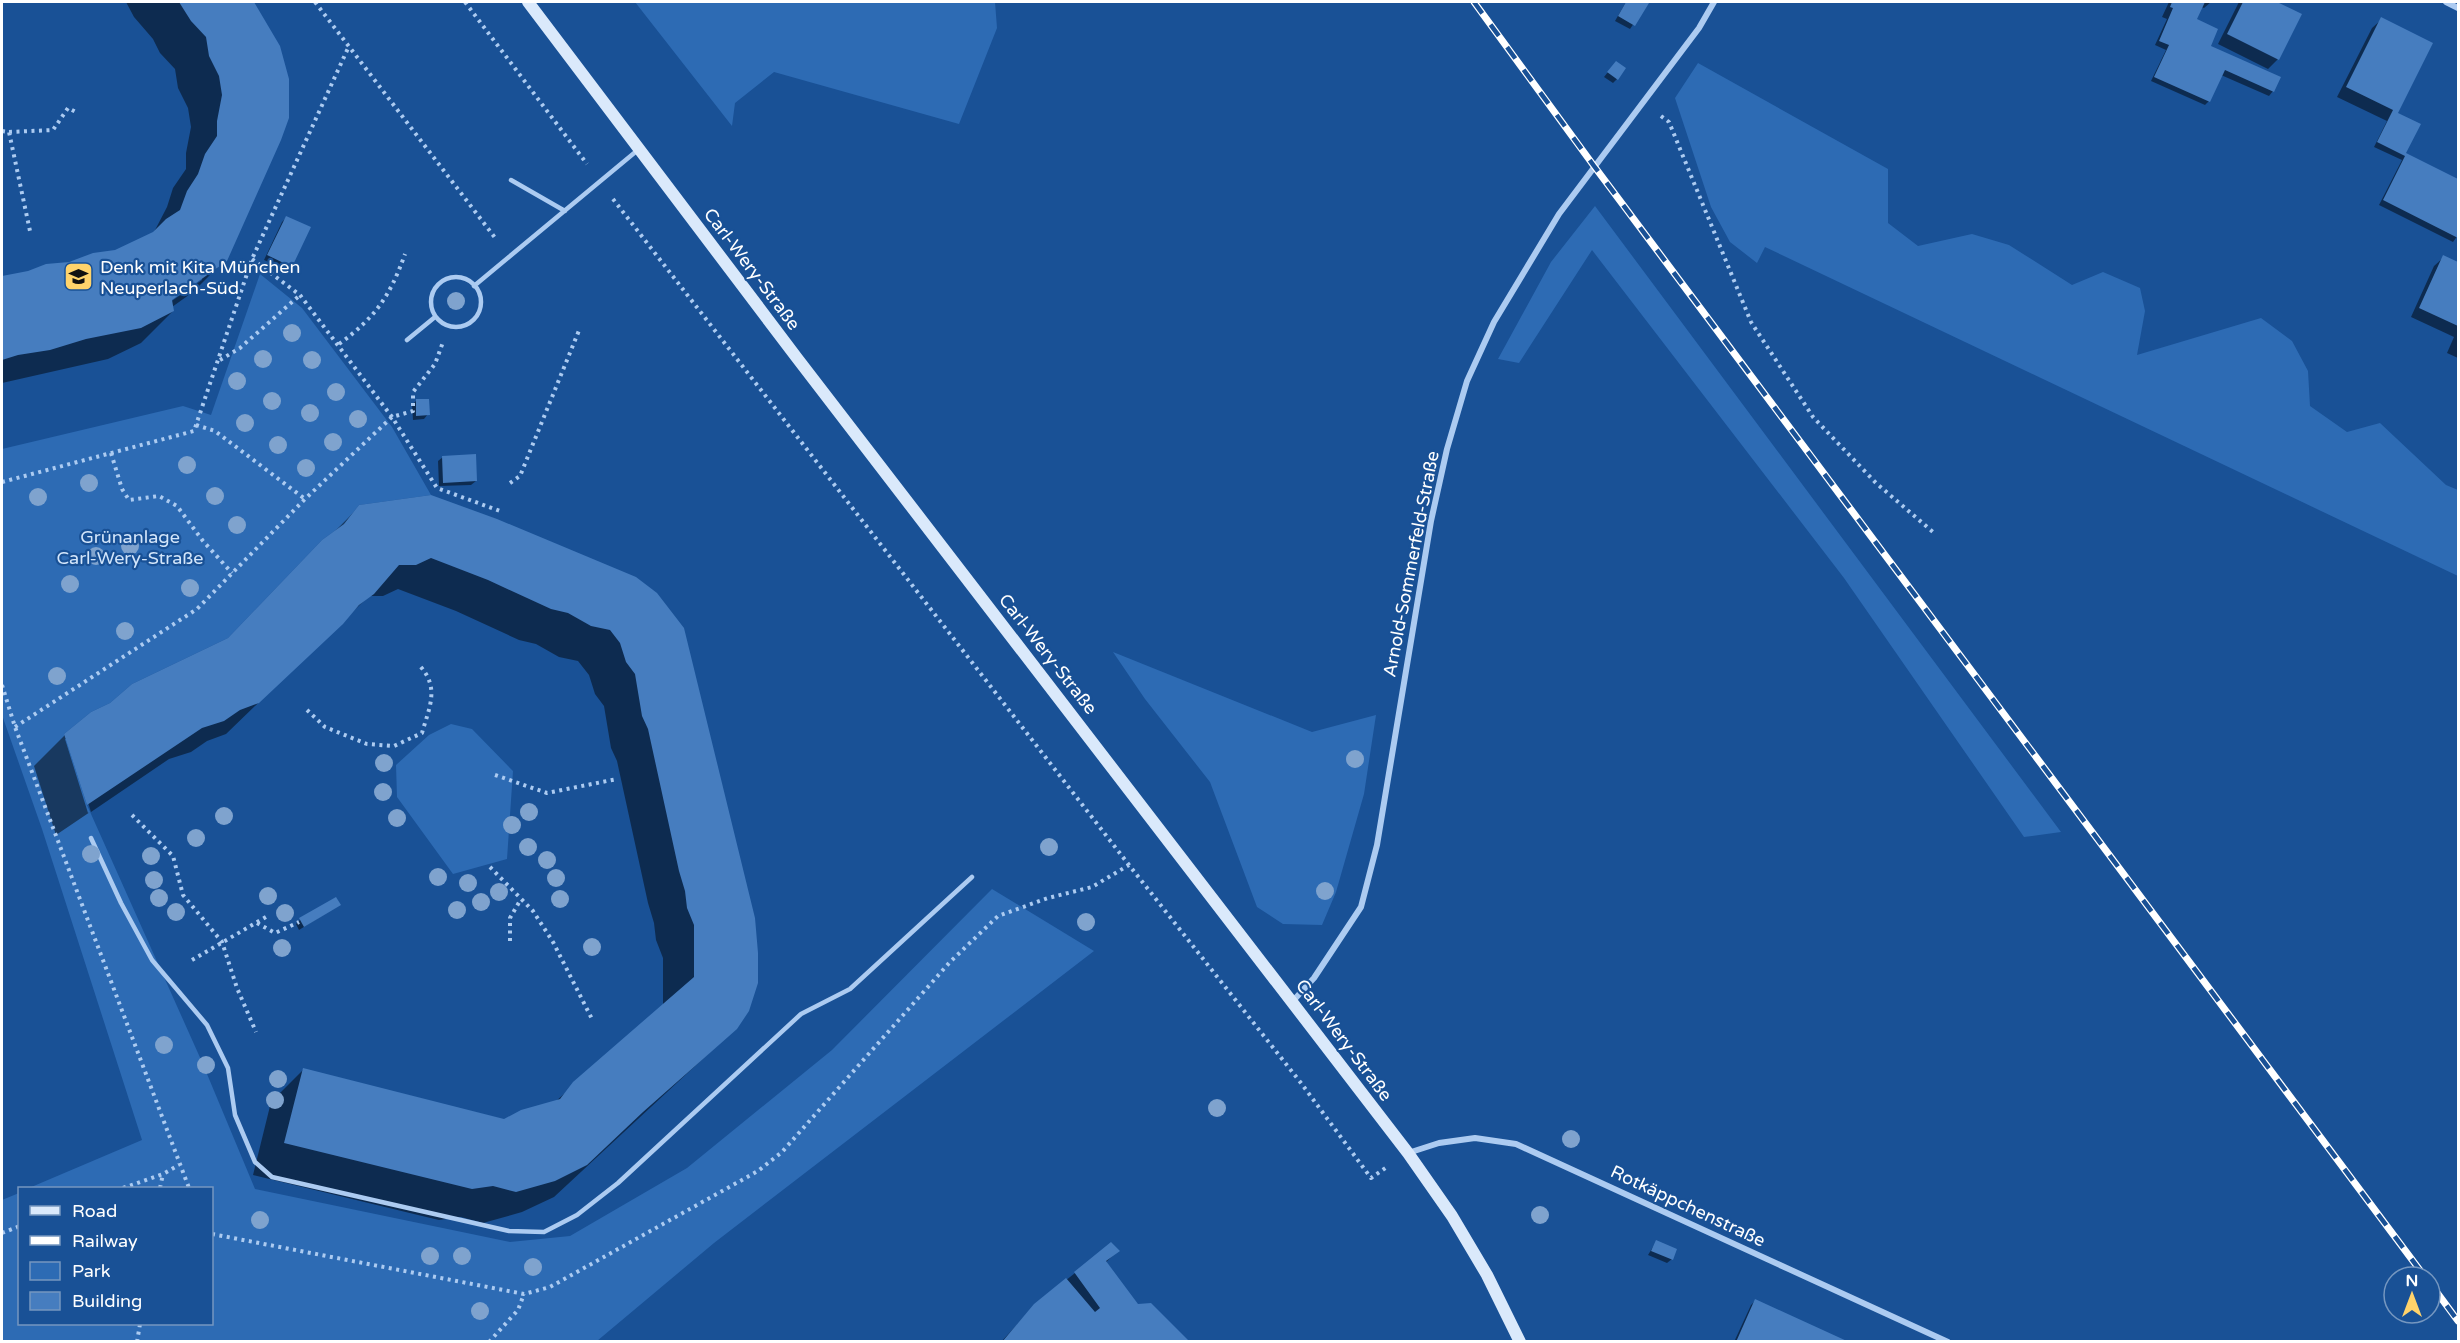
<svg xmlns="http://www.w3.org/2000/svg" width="2460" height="1343" font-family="'Varela Round',sans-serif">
	<rect width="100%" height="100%" fill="#195196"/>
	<path fill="#2d6bb4" d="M 635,2 L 995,2 L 997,28 L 959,124 L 774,72 L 735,103 L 732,126 Z
		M 1698,63 L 1888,169 L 1888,223 L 1918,246 L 1972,234 L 2009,245 L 2072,285 L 2103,272 L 2140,288 L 2145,311 L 2137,355 L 2261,318 L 2292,341 L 2308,371 L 2310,406 L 2347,432 L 2380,423 L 2446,485 L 2458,490 L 2458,576 L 1765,247 L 1757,263 L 1730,242 L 1711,207 L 1675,98 Z
		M 1595,206 L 2061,832 L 2024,837 L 1844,578 L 1592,250 L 1519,363 L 1498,359 L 1551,262 Z
		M 260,274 L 302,308 L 392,427 L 431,495 L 359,505 L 344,524 L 322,540 L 228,638 L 132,684 L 110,703 L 91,712 L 64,734 L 87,805 L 202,1062 L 255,1189 L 510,1242 L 570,1236 L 687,1168 L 832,1050 L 992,889 L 1094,951 L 714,1243 L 597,1341 L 2,1341 L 2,1200 L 19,1193 L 20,1324 L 212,1324 L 212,1188 L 29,1188 L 142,1140 L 42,829 L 2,715 L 2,449 L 183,406 L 211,415 Z
		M 1113,652 L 1312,732 L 1376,715 L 1364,794 L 1336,892 L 1322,925 L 1283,924 L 1257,907 L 1210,782 L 1145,699 Z
		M 451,724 L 472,729 L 513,771 L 507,859 L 453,874 L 397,797 L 396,765 L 429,735 Z"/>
	<path fill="#0007" fill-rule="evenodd" d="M 126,2 L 252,2 L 279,46 L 225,260 L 193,292 L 172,307 L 173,311 L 141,343 L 108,359 L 2,383 L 2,278 L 115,251 L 153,234 L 167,207 L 173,188 L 186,169 L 186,153 L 191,127 L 188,108 L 178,88 L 175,69 L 160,53 L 153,39 L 134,17 ZM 202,277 L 202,280 L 166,305 L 165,303 Z
		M 1626,2 L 1643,2 L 1647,4 L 1630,29 L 1615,21 Z
		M 2169,2 L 2211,2 L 2204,8 L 2201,7 L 2195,20 L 2209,47 L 2273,91 L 2269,96 L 2221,75 L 2209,101 L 2205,105 L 2151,81 L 2166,50 L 2155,45 L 2167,19 L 2162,17 Z
		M 2239,2 L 2275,2 L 2300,15 L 2278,59 L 2268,69 L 2218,44 Z
		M 2382,19 L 2396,114 L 2404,154 L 2458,181 L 2458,235 L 2453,242 L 2379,205 L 2402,160 L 2374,147 L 2387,121 L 2337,97 L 2372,28 Z
		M 1612,67 L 1617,79 L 1613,83 L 1604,77 Z
		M 286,218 L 291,266 L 287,270 L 264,260 L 282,222 Z
		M 2444,257 L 2458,264 L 2458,358 L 2447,353 L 2454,337 L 2411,317 L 2434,266 Z
		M 416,401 L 428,414 L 424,419 L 413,420 L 412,405 Z
		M 443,457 L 476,481 L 471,485 L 439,486 L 438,461 Z
		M 360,506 L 636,578 L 736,1028 L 554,1197 L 522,1212 L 483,1223 L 461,1217 L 439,1220 L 418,1215 L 253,1175 L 271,1102 L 303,1070 L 505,1120 L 555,1102 L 663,1006 L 663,958 L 656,940 L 654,923 L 648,903 L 617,761 L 611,748 L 604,706 L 595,694 L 589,675 L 578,661 L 559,657 L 536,644 L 519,640 L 456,611 L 398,589 L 383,596 L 369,596 L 226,734 L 207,741 L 191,752 L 169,759 L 91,812 L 68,739 L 65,739 L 88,813 L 90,812 L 56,835 L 34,766 L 65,735 L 227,640 Z
		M 339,905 L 299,930 L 296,924 L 300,920 Z
		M 1656,1242 L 1672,1259 L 1667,1263 L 1648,1255 Z
		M 1118,1251 L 1106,1262 L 1137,1305 L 1187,1342 L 1001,1342 L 1035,1305 L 1075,1273 Z
		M 1755,1301 L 1845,1342 L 1734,1342 L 1751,1305 Z"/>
	<path fill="#467dbf" d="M 179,2 L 254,2 L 280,46 L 289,79 L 289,118 L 281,140 L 227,261 L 172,300 L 174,311 L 141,328 L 86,339 L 50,350 L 18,355 L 2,360 L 2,276 L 28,271 L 46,264 L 69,262 L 93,253 L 115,250 L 153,232 L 166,219 L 180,210 L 187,191 L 198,174 L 205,154 L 217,136 L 217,121 L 222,95 L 219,76 L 209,56 L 206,37 L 191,21 Z
		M 1626,2 L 1649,3 L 1635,26 L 1618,16 Z
		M 2172,2 L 2205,2 L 2197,19 L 2218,29 L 2211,46 L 2281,77 L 2274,92 L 2225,70 L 2210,102 L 2154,77 L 2169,45 L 2159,41 L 2173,8 L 2170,7 Z
		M 2243,2 L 2277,2 L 2302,14 L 2279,60 L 2227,34 Z
		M 2381,17 L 2433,43 L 2398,113 L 2421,124 L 2406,153 L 2458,179 L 2458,238 L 2383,200 L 2405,156 L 2377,142 L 2393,110 L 2346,87 Z
		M 1616,61 L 1626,68 L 1618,80 L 1607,72 Z
		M 286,216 L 311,227 L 292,267 L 267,255 Z
		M 2443,255 L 2458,262 L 2458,326 L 2419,308 Z
		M 416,399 L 429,399 L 430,415 L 416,416 Z
		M 476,454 L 477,481 L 443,483 L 442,456 Z
		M 431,495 L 497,519 L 636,577 L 657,593 L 684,628 L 755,918 L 758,953 L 758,983 L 749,1011 L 737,1029 L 643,1112 L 587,1165 L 555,1181 L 516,1192 L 493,1186 L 472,1189 L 284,1143 L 303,1068 L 504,1119 L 521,1110 L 560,1099 L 573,1082 L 694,977 L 694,925 L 687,908 L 685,891 L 679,871 L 648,729 L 642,716 L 635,674 L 626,662 L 620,643 L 610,630 L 591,626 L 568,613 L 551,609 L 488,580 L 431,558 L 416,565 L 399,565 L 374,594 L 359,605 L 343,624 L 259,703 L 240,710 L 224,721 L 202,728 L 87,805 L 64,734 L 91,712 L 110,703 L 132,684 L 228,638 L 322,540 L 344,524 L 359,505 Z
		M 336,897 L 341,905 L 304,927 L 299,918 Z
		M 1656,1240 L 1677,1249 L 1673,1260 L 1651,1251 Z
		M 1111,1242 L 1120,1251 L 1106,1261 L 1138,1304 L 1151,1303 L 1190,1342 L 1002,1342 L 1034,1304 L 1066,1278 L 1095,1312 L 1100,1308 L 1074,1272 Z
		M 1755,1299 L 1849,1342 L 1736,1342 Z"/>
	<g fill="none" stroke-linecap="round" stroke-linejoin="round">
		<path stroke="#accbf1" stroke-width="4" stroke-dasharray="3 4.5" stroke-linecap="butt" d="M 315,2 L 496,239
			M 465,2 L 587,164
			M 1661,116 L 1669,122 L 1751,322 L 1813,417 L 1876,483 L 1933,532
			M 2,131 L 9,132 L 30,231
			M 9,132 L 53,130 L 68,108 L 76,112
			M 613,199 L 1129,865 L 1301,1083 L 1371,1178 L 1387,1167
			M 252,259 L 300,295 L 392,417 L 437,488 L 500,511
			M 339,344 C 376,317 390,296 405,254
			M 220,360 L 240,348 L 300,295
			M 196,425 L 215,431 L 305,499
			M 111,453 L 122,489 L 129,500 L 159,496 L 177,506 L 203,541 L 232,573
			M 2,482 L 194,431 L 252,259 L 349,46
			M 510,483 L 520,476 L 580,328
			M 2,685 L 15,727 L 189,1188
			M 307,710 L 325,727 L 367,744 L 394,746 L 422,733 C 429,708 440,688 420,666
			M 15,727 L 197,609 L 305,499 L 392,417 L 413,411 L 413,392 L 435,364 L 443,342
			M 495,775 L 547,793 L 617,779
			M 132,815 L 173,856 L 183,895 L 222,942 L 237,988 L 256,1032
			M 490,867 L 533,911 L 553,942 L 592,1019
			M 257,923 L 275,933 L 299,922
			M 510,941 L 510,918 L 521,899
			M 192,960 L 266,917
			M 123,1188 L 163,1174 L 179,1165
			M 160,1188 L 163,1174
			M 2,1233 L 20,1226
			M 212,1234 L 524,1294 L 550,1287 L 758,1171 L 782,1152 L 950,962 L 998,916 L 1048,898 L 1092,887 L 1129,865
			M 137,1342 L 140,1324
			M 489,1342 L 518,1310 L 524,1294"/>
		<path stroke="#accbf1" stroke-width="4.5" d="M 511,180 L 565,211
			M431 302a25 25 0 1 1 50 0a25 25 0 1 1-50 0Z
			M 474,286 L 639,149
			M 407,340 L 435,317
			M 91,838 L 121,903 L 152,960 L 207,1025 L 228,1068 L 235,1115 L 255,1162 L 272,1177 L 509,1231 L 544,1232 L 577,1215 L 618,1183 L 801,1014 L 850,989 L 972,877"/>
		<path stroke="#accbf1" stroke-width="6" d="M 2446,2 L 2458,8
			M 1292,1002 L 1314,978 L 1361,907 L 1377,845 L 1431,521 L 1447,449 L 1467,381 L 1494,322 L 1559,214 L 1699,28 L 1714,2
			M 1408,1153 L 1439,1143 L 1475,1138 L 1516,1144 L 1948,1342"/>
		<path stroke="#dae9fb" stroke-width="12" d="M 528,2 L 797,358 L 1408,1153 L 1452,1216 L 1487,1275 L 1520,1342"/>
		<defs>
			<path id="rail" d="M 1474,2 L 1594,166 L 2425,1277
				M 2430,1283 L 2458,1321"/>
		</defs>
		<use href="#rail" stroke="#fff" stroke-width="7"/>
		<use href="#rail" stroke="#195196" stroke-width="4.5" stroke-dasharray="14" stroke-linecap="butt"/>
	</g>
	<g fill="#7fa3ce">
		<circle cx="456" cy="301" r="9"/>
		<circle cx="292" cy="333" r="9"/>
		<circle cx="263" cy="359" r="9"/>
		<circle cx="312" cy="360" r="9"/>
		<circle cx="237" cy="381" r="9"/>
		<circle cx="336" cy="392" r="9"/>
		<circle cx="272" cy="401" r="9"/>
		<circle cx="310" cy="413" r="9"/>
		<circle cx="358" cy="419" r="9"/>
		<circle cx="245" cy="423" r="9"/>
		<circle cx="333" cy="442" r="9"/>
		<circle cx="278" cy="445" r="9"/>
		<circle cx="187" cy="465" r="9"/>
		<circle cx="306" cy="468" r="9"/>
		<circle cx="89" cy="483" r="9"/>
		<circle cx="215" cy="496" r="9"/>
		<circle cx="38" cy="497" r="9"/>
		<circle cx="237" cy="525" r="9"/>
		<circle cx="130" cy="546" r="9"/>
		<circle cx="96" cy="556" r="9"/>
		<circle cx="70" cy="584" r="9"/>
		<circle cx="190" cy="588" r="9"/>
		<circle cx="125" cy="631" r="9"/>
		<circle cx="57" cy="676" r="9"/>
		<circle cx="1355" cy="759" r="9"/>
		<circle cx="384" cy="763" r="9"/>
		<circle cx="383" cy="792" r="9"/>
		<circle cx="529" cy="812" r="9"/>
		<circle cx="224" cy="816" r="9"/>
		<circle cx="397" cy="818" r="9"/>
		<circle cx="512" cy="825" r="9"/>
		<circle cx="196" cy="838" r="9"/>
		<circle cx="528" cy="847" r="9"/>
		<circle cx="1049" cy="847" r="9"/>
		<circle cx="91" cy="854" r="9"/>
		<circle cx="151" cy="856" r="9"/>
		<circle cx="547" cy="860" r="9"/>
		<circle cx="438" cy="877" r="9"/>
		<circle cx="556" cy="878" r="9"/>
		<circle cx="154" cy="880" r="9"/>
		<circle cx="468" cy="883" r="9"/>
		<circle cx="1325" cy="891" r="9"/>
		<circle cx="499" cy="892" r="9"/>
		<circle cx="268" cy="896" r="9"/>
		<circle cx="159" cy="898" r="9"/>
		<circle cx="560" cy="899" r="9"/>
		<circle cx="481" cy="902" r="9"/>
		<circle cx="457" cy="910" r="9"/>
		<circle cx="176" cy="912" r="9"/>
		<circle cx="285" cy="913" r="9"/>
		<circle cx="1086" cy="922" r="9"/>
		<circle cx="592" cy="947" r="9"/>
		<circle cx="282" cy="948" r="9"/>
		<circle cx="164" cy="1045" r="9"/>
		<circle cx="206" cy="1065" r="9"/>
		<circle cx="278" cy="1079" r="9"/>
		<circle cx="275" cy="1100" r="9"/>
		<circle cx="1217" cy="1108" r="9"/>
		<circle cx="1571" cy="1139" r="9"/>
		<circle cx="1540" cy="1215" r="9"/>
		<circle cx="260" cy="1220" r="9"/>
		<circle cx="430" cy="1256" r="9"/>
		<circle cx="462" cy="1256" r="9"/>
		<circle cx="533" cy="1267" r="9"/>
		<circle cx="480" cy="1311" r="9"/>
	</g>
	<defs>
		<symbol id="school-square" viewBox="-11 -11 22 22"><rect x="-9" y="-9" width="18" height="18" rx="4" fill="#ffd36b" stroke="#195196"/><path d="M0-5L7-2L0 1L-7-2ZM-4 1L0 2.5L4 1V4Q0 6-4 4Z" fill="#111"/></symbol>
	</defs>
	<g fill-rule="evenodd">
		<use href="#school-square" x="62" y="260" width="33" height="33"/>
	</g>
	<g text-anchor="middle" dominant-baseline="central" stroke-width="4.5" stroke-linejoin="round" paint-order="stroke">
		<g font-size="18" fill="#fff" stroke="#195196" text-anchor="start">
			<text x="100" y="267">Denk mit Kita München<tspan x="100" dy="21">Neuperlach-Süd</tspan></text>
		</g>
		<g font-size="18" fill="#fff" stroke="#195196">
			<text transform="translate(752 269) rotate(53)">Carl-Wery-Straße</text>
			<text transform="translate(1411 564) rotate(-79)">Arnold-Sommerfeld-Straße</text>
			<text transform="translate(1048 654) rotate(52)">Carl-Wery-Straße</text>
			<text transform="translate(1344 1040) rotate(53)">Carl-Wery-Straße</text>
			<text transform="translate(1688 1206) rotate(25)">Rotkäppchenstraße</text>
		</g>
		<g font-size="18" fill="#d3e6fb" stroke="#195196">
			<text x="130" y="537">Grünanlage<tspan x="130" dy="21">Carl-Wery-Straße</tspan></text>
		</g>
	</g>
	<rect width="2460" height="1343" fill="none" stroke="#ffffff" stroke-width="6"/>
	<rect x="18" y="1187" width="195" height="138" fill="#195196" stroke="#7597c0" stroke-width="1.5"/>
	<rect x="30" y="1206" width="30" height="9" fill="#dae9fb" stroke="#7597c0" stroke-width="1.5"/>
	<text x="72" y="1217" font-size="18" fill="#ffffff">Road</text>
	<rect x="30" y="1236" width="30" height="9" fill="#ffffff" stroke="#7597c0" stroke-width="1.5"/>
	<text x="72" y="1247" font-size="18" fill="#ffffff">Railway</text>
	<rect x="30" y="1262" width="30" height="18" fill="#2d6bb4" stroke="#7597c0" stroke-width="1.5"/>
	<text x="72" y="1277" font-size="18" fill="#ffffff">Park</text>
	<rect x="30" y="1292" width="30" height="18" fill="#467dbf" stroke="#7597c0" stroke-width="1.5"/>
	<text x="72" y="1307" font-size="18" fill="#ffffff">Building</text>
	<g transform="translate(2412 1295)"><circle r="28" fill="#195196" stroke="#7597c0" stroke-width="1.5"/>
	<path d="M0-4.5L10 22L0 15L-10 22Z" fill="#ffd36b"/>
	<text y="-9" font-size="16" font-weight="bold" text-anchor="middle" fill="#ffffff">N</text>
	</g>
</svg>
